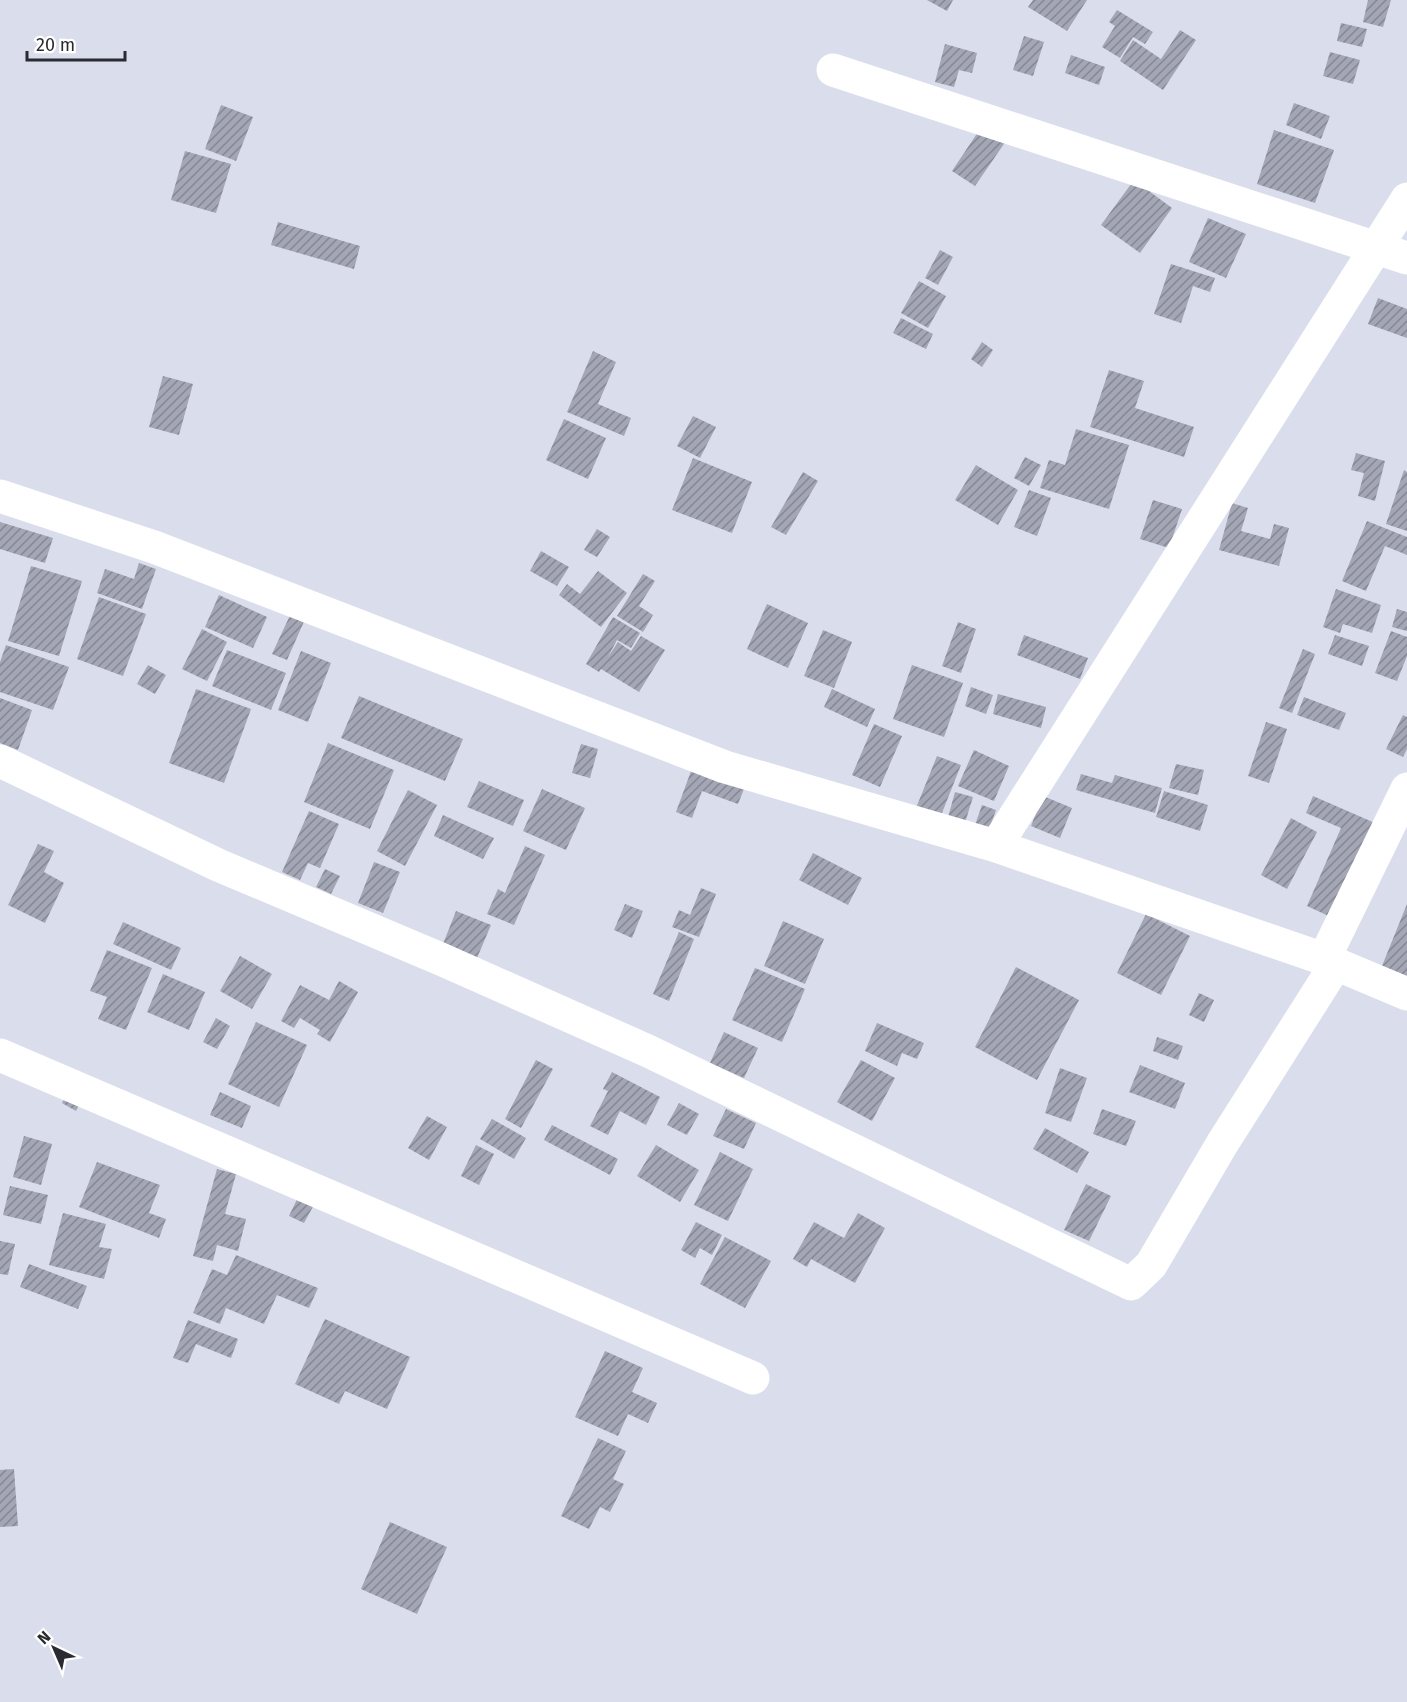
<svg xmlns="http://www.w3.org/2000/svg" width="1407" height="1702" font-family="'Fira Sans',sans-serif">
	<defs>
		<pattern id="building-hatch" width="6" height="6" patternUnits="userSpaceOnUse" patternTransform="scale(1.5)"><rect width="6" height="6" fill="#a3a6b4"/><path d="M-1 1l2-2M0 6l6-6M5 7l2-2" fill="none" stroke="#858793"/></pattern>
	</defs>
	<rect width="100%" height="100%" fill="#dadeec"/>
	<path fill="url(#building-hatch)" d="M 927,0 L 953,0 L 947,11 Z
		M 1033,0 L 1087,0 L 1067,31 L 1028,7 Z
		M 1368,0 L 1391,0 L 1383,27 L 1363,22 Z
		M 1117,10 L 1153,32 L 1145,44 L 1133,37 L 1120,58 L 1102,47 L 1115,26 L 1109,22 Z
		M 1341,23 L 1367,29 L 1362,47 L 1337,41 Z
		M 1180,30 L 1196,40 L 1163,90 L 1120,61 L 1133,40 L 1161,59 Z
		M 1024,36 L 1044,42 L 1033,76 L 1013,70 Z
		M 945,44 L 977,53 L 972,73 L 959,70 L 954,87 L 935,82 Z
		M 1330,52 L 1360,60 L 1353,84 L 1323,76 Z
		M 1071,55 L 1105,67 L 1099,85 L 1065,73 Z
		M 1294,103 L 1330,116 L 1321,139 L 1286,125 Z
		M 221,105 L 253,117 L 236,161 L 205,149 Z
		M 982,126 L 1006,141 L 975,186 L 952,171 Z
		M 1274,130 L 1334,150 L 1315,203 L 1257,184 Z
		M 185,151 L 231,164 L 216,213 L 171,200 Z
		M 1134,180 L 1172,208 L 1140,253 L 1101,225 Z
		M 1208,218 L 1246,234 L 1226,278 L 1189,262 Z
		M 278,222 L 360,246 L 354,269 L 271,245 Z
		M 940,250 L 953,257 L 938,285 L 925,278 Z
		M 1171,264 L 1215,278 L 1210,292 L 1193,286 L 1181,323 L 1154,314 Z
		M 919,281 L 946,296 L 928,328 L 901,313 Z
		M 1378,298 L 1407,309 L 1407,338 L 1368,324 Z
		M 901,318 L 933,334 L 926,349 L 893,333 Z
		M 982,342 L 993,350 L 982,367 L 971,359 Z
		M 593,351 L 616,362 L 598,404 L 631,418 L 624,436 L 567,412 Z
		M 1109,370 L 1144,381 L 1135,408 L 1194,427 L 1184,457 L 1090,427 Z
		M 163,376 L 193,384 L 179,435 L 149,427 Z
		M 693,416 L 716,427 L 700,458 L 677,446 Z
		M 564,419 L 606,438 L 588,479 L 546,460 Z
		M 1076,429 L 1129,445 L 1109,509 L 1040,488 L 1049,460 L 1065,465 Z
		M 1356,453 L 1385,461 L 1375,501 L 1358,496 L 1364,473 L 1351,470 Z
		M 1025,457 L 1041,465 L 1029,486 L 1014,478 Z
		M 693,458 L 752,482 L 732,533 L 672,510 Z
		M 976,465 L 1018,490 L 998,525 L 955,500 Z
		M 1404,470 L 1407,472 L 1407,531 L 1386,524 Z
		M 803,472 L 818,481 L 786,535 L 771,527 Z
		M 1029,490 L 1051,498 L 1037,536 L 1014,527 Z
		M 1153,500 L 1182,509 L 1169,548 L 1140,539 Z
		M 1232,503 L 1248,508 L 1241,531 L 1270,539 L 1274,524 L 1289,528 L 1279,566 L 1219,550 Z
		M 1367,521 L 1407,537 L 1407,555 L 1385,546 L 1366,591 L 1342,581 Z
		M 0,522 L 53,538 L 45,563 L 0,549 Z
		M 597,529 L 610,537 L 597,557 L 584,550 Z
		M 541,551 L 569,567 L 557,586 L 530,571 Z
		M 139,563 L 156,569 L 142,609 L 97,593 L 105,569 L 134,579 Z
		M 31,566 L 82,581 L 59,656 L 8,641 Z
		M 598,571 L 627,593 L 601,627 L 559,595 L 567,584 L 580,594 Z
		M 643,574 L 655,581 L 639,606 L 653,615 L 643,632 L 617,616 Z
		M 1336,589 L 1381,605 L 1372,633 L 1343,624 L 1340,633 L 1323,627 Z
		M 219,595 L 267,617 L 253,648 L 205,627 Z
		M 99,597 L 146,614 L 123,676 L 77,659 Z
		M 767,604 L 808,623 L 788,668 L 747,649 Z
		M 1397,609 L 1407,612 L 1407,631 L 1392,627 Z
		M 292,611 L 306,617 L 287,660 L 272,654 Z
		M 613,617 L 640,633 L 631,648 L 617,640 L 608,657 L 618,642 L 631,651 L 641,636 L 665,650 L 639,692 L 601,669 L 599,672 L 586,664 Z
		M 958,622 L 976,629 L 961,673 L 942,666 Z
		M 202,629 L 227,642 L 207,681 L 182,669 Z
		M 823,630 L 852,642 L 834,688 L 804,676 Z
		M 1391,631 L 1407,637 L 1407,656 L 1397,681 L 1375,673 Z
		M 1024,635 L 1088,658 L 1080,679 L 1017,655 Z
		M 1335,635 L 1369,646 L 1362,666 L 1328,654 Z
		M 6,645 L 69,667 L 53,710 L 0,692 L 0,662 Z
		M 1303,649 L 1315,654 L 1292,713 L 1279,708 Z
		M 227,650 L 286,673 L 271,710 L 212,686 Z
		M 301,651 L 331,663 L 308,722 L 278,710 Z
		M 148,665 L 166,675 L 155,694 L 137,684 Z
		M 912,665 L 963,683 L 944,737 L 893,719 Z
		M 971,687 L 993,695 L 986,714 L 965,706 Z
		M 196,689 L 251,709 L 224,783 L 169,763 Z
		M 832,689 L 875,709 L 867,727 L 824,707 Z
		M 998,694 L 1046,707 L 1041,728 L 993,714 Z
		M 359,696 L 463,739 L 445,781 L 341,738 Z
		M 1304,697 L 1346,713 L 1339,730 L 1297,715 Z
		M 0,698 L 32,710 L 18,750 L 0,743 Z
		M 1403,715 L 1407,717 L 1407,749 L 1403,757 L 1386,749 Z
		M 1266,722 L 1287,729 L 1269,783 L 1248,776 Z
		M 874,724 L 902,736 L 880,787 L 852,775 Z
		M 328,743 L 394,770 L 370,829 L 304,802 Z
		M 581,744 L 598,749 L 590,778 L 572,773 Z
		M 974,750 L 1009,766 L 994,801 L 958,786 Z
		M 937,756 L 961,765 L 940,818 L 916,808 Z
		M 1176,764 L 1204,770 L 1198,795 L 1169,788 Z
		M 691,771 L 744,789 L 738,804 L 702,791 L 692,818 L 676,812 Z
		M 1081,774 L 1112,783 L 1115,775 L 1162,788 L 1155,813 L 1076,790 Z
		M 479,781 L 524,800 L 513,826 L 467,807 Z
		M 542,789 L 585,808 L 566,850 L 523,831 Z
		M 408,790 L 437,805 L 405,866 L 377,851 Z
		M 1164,791 L 1208,805 L 1200,831 L 1156,817 Z
		M 955,792 L 973,797 L 964,826 L 947,821 Z
		M 1043,796 L 1072,808 L 1060,838 L 1031,826 Z
		M 1313,796 L 1375,823 L 1333,918 L 1307,906 L 1341,828 L 1306,813 Z
		M 982,805 L 996,810 L 989,830 L 975,825 Z
		M 309,811 L 339,824 L 320,868 L 308,863 L 300,880 L 282,872 Z
		M 443,815 L 494,838 L 483,859 L 434,836 Z
		M 1291,818 L 1317,832 L 1287,889 L 1261,875 Z
		M 38,844 L 54,851 L 44,872 L 64,883 L 45,923 L 8,905 Z
		M 525,846 L 545,855 L 514,925 L 487,914 L 498,889 L 505,893 Z
		M 813,853 L 862,878 L 848,905 L 799,880 Z
		M 374,862 L 400,872 L 383,913 L 358,903 Z
		M 325,869 L 340,876 L 331,894 L 316,887 Z
		M 701,888 L 716,894 L 699,937 L 672,927 L 679,910 L 690,915 Z
		M 625,904 L 643,911 L 632,938 L 614,930 Z
		M 1407,904 L 1407,976 L 1382,966 Z
		M 456,911 L 491,925 L 477,958 L 443,944 Z
		M 1146,914 L 1190,936 L 1161,995 L 1117,973 Z
		M 783,921 L 824,939 L 805,984 L 764,966 Z
		M 123,922 L 181,948 L 171,970 L 113,944 Z
		M 679,932 L 694,939 L 669,1001 L 653,994 Z
		M 107,950 L 152,968 L 126,1030 L 98,1019 L 107,997 L 90,991 Z
		M 240,956 L 272,974 L 252,1009 L 220,991 Z
		M 1016,967 L 1079,1000 L 1037,1080 L 975,1047 Z
		M 755,968 L 805,989 L 782,1042 L 732,1020 Z
		M 163,974 L 205,992 L 189,1030 L 147,1012 Z
		M 339,981 L 358,992 L 330,1042 L 317,1034 L 320,1030 L 300,1018 L 294,1028 L 281,1021 L 300,985 L 329,1000 Z
		M 1199,993 L 1214,1000 L 1204,1022 L 1189,1015 Z
		M 216,1018 L 230,1026 L 217,1049 L 203,1042 Z
		M 256,1022 L 307,1045 L 279,1107 L 228,1084 Z
		M 877,1023 L 924,1043 L 917,1059 L 902,1053 L 897,1066 L 865,1051 Z
		M 724,1032 L 758,1048 L 744,1078 L 710,1063 Z
		M 1157,1037 L 1183,1046 L 1178,1060 L 1153,1051 Z
		M 536,1060 L 553,1069 L 521,1128 L 505,1119 Z
		M 861,1060 L 895,1078 L 872,1121 L 837,1102 Z
		M 1140,1065 L 1185,1083 L 1175,1109 L 1129,1092 Z
		M 1060,1068 L 1087,1078 L 1071,1122 L 1045,1113 Z
		M 612,1072 L 660,1097 L 646,1125 L 620,1111 L 608,1135 L 590,1126 L 608,1091 L 603,1089 Z
		M 68,1091 L 82,1099 L 76,1111 L 62,1103 Z
		M 220,1092 L 251,1106 L 242,1128 L 210,1115 Z
		M 679,1103 L 699,1114 L 687,1135 L 667,1125 Z
		M 726,1109 L 756,1123 L 744,1149 L 713,1136 Z
		M 1102,1109 L 1136,1121 L 1126,1146 L 1093,1134 Z
		M 427,1116 L 447,1127 L 429,1160 L 408,1148 Z
		M 492,1119 L 526,1138 L 514,1159 L 480,1139 Z
		M 552,1125 L 618,1159 L 610,1175 L 544,1140 Z
		M 1045,1128 L 1089,1152 L 1077,1173 L 1033,1149 Z
		M 24,1136 L 52,1144 L 41,1185 L 13,1177 Z
		M 476,1145 L 494,1154 L 479,1185 L 461,1176 Z
		M 656,1145 L 699,1170 L 680,1202 L 637,1176 Z
		M 720,1152 L 753,1169 L 728,1221 L 694,1205 Z
		M 97,1162 L 160,1185 L 149,1213 L 166,1219 L 159,1238 L 79,1207 Z
		M 217,1169 L 236,1174 L 225,1214 L 246,1219 L 238,1251 L 217,1245 L 213,1261 L 193,1256 Z
		M 1086,1184 L 1111,1196 L 1089,1241 L 1064,1230 Z
		M 10,1186 L 48,1195 L 41,1224 L 3,1215 Z
		M 300,1193 L 316,1201 L 304,1223 L 289,1216 Z
		M 63,1213 L 106,1224 L 99,1247 L 112,1249 L 104,1279 L 49,1265 Z
		M 858,1213 L 885,1228 L 855,1283 L 811,1259 L 807,1267 L 793,1259 L 814,1222 L 844,1238 Z
		M 696,1222 L 722,1235 L 712,1255 L 700,1248 L 695,1258 L 681,1250 Z
		M 725,1237 L 771,1261 L 745,1308 L 700,1284 Z
		M 0,1241 L 15,1244 L 8,1275 L 0,1274 Z
		M 236,1255 L 318,1288 L 309,1308 L 277,1295 L 264,1324 L 226,1308 L 220,1324 L 193,1313 L 212,1269 L 227,1275 Z
		M 29,1264 L 87,1286 L 78,1309 L 20,1287 Z
		M 325,1319 L 410,1357 L 387,1409 L 345,1391 L 339,1404 L 295,1384 Z
		M 188,1320 L 238,1339 L 231,1358 L 196,1344 L 188,1363 L 173,1358 Z
		M 605,1351 L 643,1368 L 632,1392 L 657,1403 L 648,1423 L 628,1414 L 618,1436 L 575,1417 Z
		M 598,1438 L 626,1451 L 613,1479 L 624,1484 L 610,1512 L 600,1507 L 589,1529 L 561,1516 Z
		M 14,1469 L 18,1526 L 0,1527 L 0,1470 Z
		M 390,1522 L 447,1547 L 417,1614 L 361,1589 Z"/>
	<g fill="none" stroke-linecap="round" stroke-linejoin="round">
		<path stroke="#fff" stroke-width="33" d="M 833,70 L 1407,258
			M 0,496 L 154,547 L 725,767 L 996,846 L 1324,959 L 1407,994
			M 0,761 L 218,865 L 443,960 L 648,1051 L 1131,1284 L 1151,1265 L 1222,1144 L 1336,964
			M 996,846 L 1407,199
			M 1324,959 L 1407,789
			M 0,1055 L 753,1378"/>
	</g>
	<g transform="translate(54 1648) rotate(316)" stroke="#ffffff" stroke-width="4.5" paint-order="stroke">
	<path d="M0-4.5L10 22L0 15L-10 22Z" fill="#292b30"/>
	<text y="-9" font-size="16" font-weight="bold" text-anchor="middle" fill="#292b30">N</text>
	</g>
	<path d="M27 51v9h98v-9" fill="none" stroke="#292b30" stroke-width="3"/>
	<text x="36" y="51" font-size="18" fill="#292b30" stroke="#ffffff" stroke-width="4.5" paint-order="stroke">20 m</text>
</svg>
